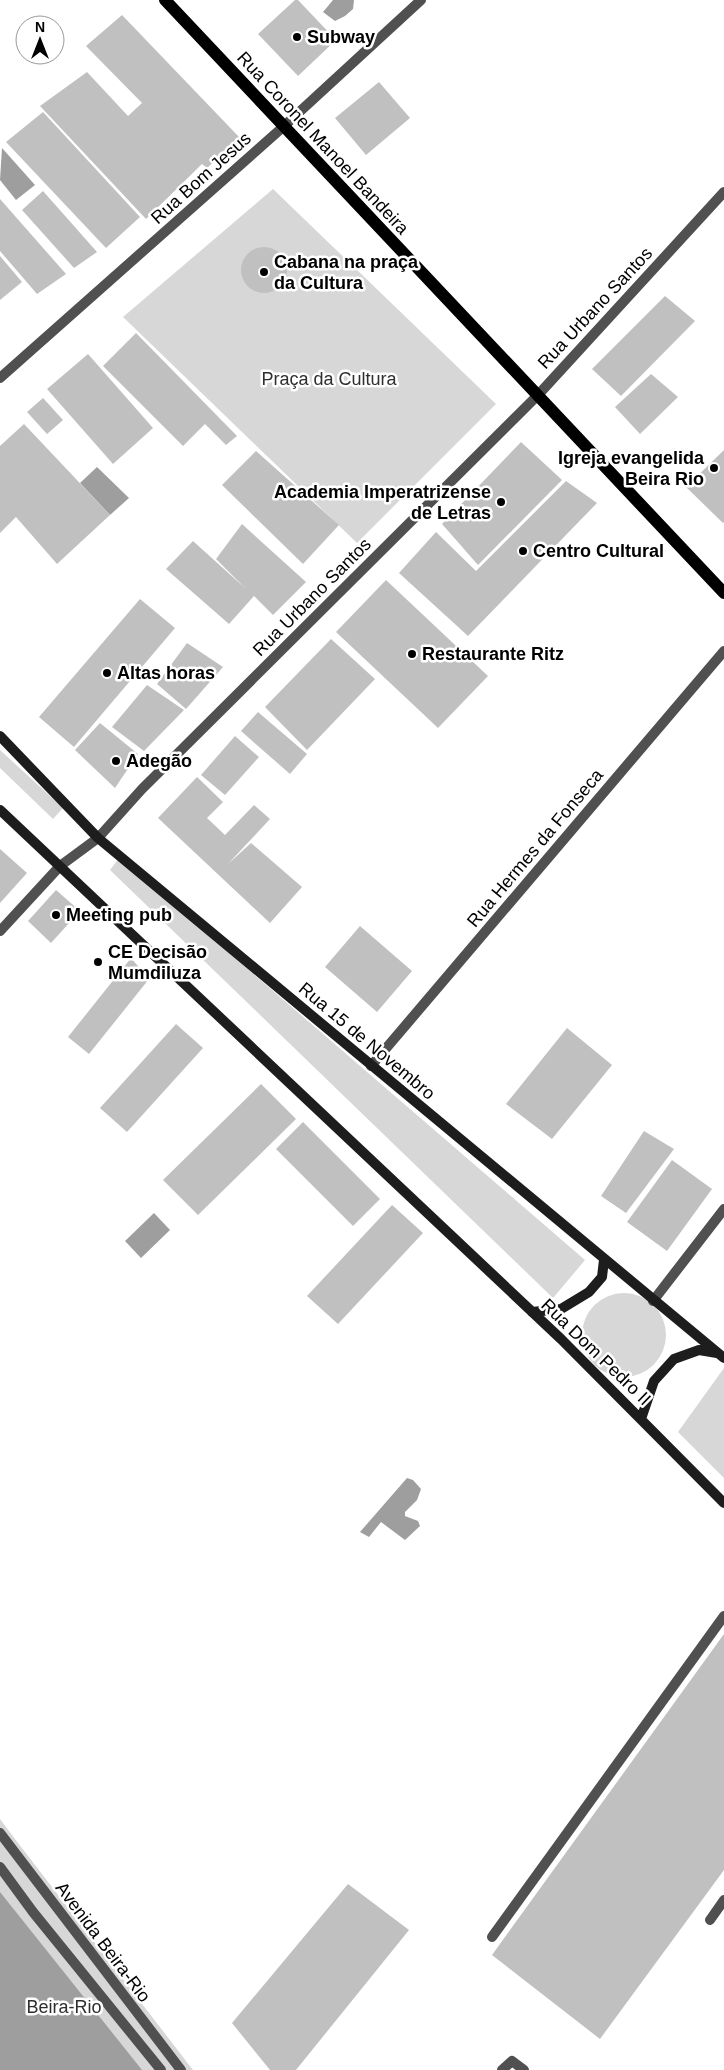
<svg xmlns="http://www.w3.org/2000/svg" width="724" height="2070" font-family="Helvetica,sans-serif">
	<rect width="100%" height="100%" fill="#fff"/>
	<path fill="#d7d7d7" d="M 273,189 L 496,404 L 357,543 L 123,317 Z
		M 0,750 L 63,808 L 53,819 L 0,768 Z
		M 119,858 L 585,1260 L 553,1298 L 110,870 Z
		M582 1335a42 42 0 1 1 84 0a42 42 0 1 1-84 0Z
		M 724,1368 L 724,1478 L 678,1432 Z
		M 0,1819 L 15,1839 L 193,2070 L 0,2070 Z"/>
	<path fill="#9e9e9e" d="M 333,0 L 354,0 L 353,9 L 345,16 L 335,21 L 323,12 Z
		M 2,148 L 35,185 L 16,200 L 0,180 Z
		M 97,467 L 129,498 L 110,515 L 80,483 Z
		M 154,1213 L 170,1230 L 141,1258 L 125,1241 Z
		M 407,1478 L 413,1480 L 421,1489 L 417,1500 L 405,1512 L 405,1516 L 418,1521 L 420,1526 L 405,1540 L 381,1522 L 369,1537 L 360,1532 Z
		M 0,1892 L 142,2070 L 0,2070 Z"/>
	<path fill="#c0c0c0" d="M 295,0 L 298,0 L 336,40 L 298,76 L 258,34 Z
		M 122,15 L 240,138 L 207,168 L 202,164 L 146,219 L 40,106 L 87,72 L 128,116 L 142,103 L 86,46 Z
		M 379,82 L 410,118 L 366,155 L 335,118 Z
		M 43,112 L 140,217 L 106,248 L 6,142 Z
		M 43,191 L 97,252 L 74,268 L 22,210 Z
		M 0,199 L 66,274 L 37,294 L 0,251 Z
		M241 270a23 23 0 1 1 46 0a23 23 0 1 1-46 0Z
		M 0,256 L 22,282 L 0,300 Z
		M 665,296 L 695,321 L 621,396 L 592,369 Z
		M 136,333 L 237,436 L 226,445 L 205,424 L 183,446 L 103,366 Z
		M 88,354 L 153,428 L 113,464 L 47,389 Z
		M 651,374 L 678,397 L 640,434 L 615,407 Z
		M 43,398 L 63,420 L 47,434 L 27,412 Z
		M 24,424 L 110,515 L 57,564 L 16,517 L 0,533 L 0,446 Z
		M 521,442 L 562,480 L 478,565 L 442,524 Z
		M 724,450 L 724,522 L 723,523 L 686,487 Z
		M 256,451 L 339,525 L 303,564 L 222,485 Z
		M 566,481 L 597,503 L 468,636 L 399,573 L 436,532 L 476,571 Z
		M 242,524 L 306,582 L 273,615 L 254,596 L 229,624 L 166,569 L 193,541 L 245,588 L 216,559 Z
		M 386,580 L 488,676 L 438,728 L 336,632 Z
		M 140,599 L 175,628 L 74,747 L 39,717 Z
		M 331,639 L 375,679 L 307,750 L 265,707 Z
		M 187,643 L 223,667 L 186,709 L 157,684 Z
		M 147,685 L 184,710 L 144,751 L 112,727 Z
		M 258,712 L 307,754 L 290,774 L 241,731 Z
		M 100,723 L 138,754 L 115,788 L 75,750 Z
		M 235,736 L 259,757 L 225,795 L 201,775 Z
		M 197,777 L 223,802 L 207,818 L 225,835 L 254,805 L 270,819 L 228,864 L 251,843 L 302,887 L 270,923 L 158,818 Z
		M 0,849 L 27,873 L 0,903 Z
		M 56,890 L 80,911 L 51,943 L 28,921 Z
		M 360,926 L 412,971 L 377,1012 L 325,967 Z
		M 131,958 L 149,979 L 89,1054 L 68,1037 Z
		M 176,1024 L 203,1048 L 127,1132 L 100,1108 Z
		M 567,1028 L 612,1065 L 552,1139 L 506,1104 Z
		M 261,1084 L 296,1119 L 198,1215 L 163,1180 Z
		M 303,1122 L 380,1199 L 353,1226 L 276,1149 Z
		M 644,1131 L 674,1149 L 626,1213 L 601,1196 Z
		M 672,1160 L 712,1189 L 667,1251 L 627,1222 Z
		M 392,1205 L 423,1233 L 338,1324 L 307,1296 Z
		M 724,1634 L 724,1870 L 600,2039 L 492,1955 Z
		M 348,1884 L 409,1930 L 296,2070 L 270,2070 L 232,2023 Z"/>
	<g fill="none" stroke-linecap="round" stroke-linejoin="round">
		<path stroke="#505050" stroke-width="10" d="M 710,1920 L 724,1900
			M 492,1937 L 724,1616"/>
		<path stroke="#505050" stroke-width="10" d="M 0,1867 L 33,1912 L 161,2070"/>
		<path stroke="#505050" stroke-width="10" d="M 0,378 L 283,127 L 421,0
			M 371,1066 L 724,651
			M 653,1301 L 724,1209
			M 502,2070 L 512,2061 L 524,2070"/>
		<path stroke="#505050" stroke-width="10" d="M 0,931 L 60,866 L 98,838 L 142,789 L 538,395 L 724,192
			M 0,1833 L 181,2070"/>
		<path stroke="#1d1d1d" stroke-width="10" d="M 0,736 L 98,838 L 724,1358
			M 0,810 L 561,1339 L 724,1503
			M 532,1312 L 561,1309 L 589,1292 L 602,1277 L 604,1260
			M 641,1419 L 654,1381 L 674,1359 L 699,1350 L 717,1353"/>
		<path stroke="#000" stroke-width="12" d="M 165,0 L 724,593"/>
	</g>
	<g fill="#000" stroke="#fff" stroke-width="2">
		<circle cx="297" cy="37" r="5"/>
		<circle cx="264" cy="272" r="5"/>
		<circle cx="714" cy="468" r="5"/>
		<circle cx="501" cy="502" r="5"/>
		<circle cx="523" cy="551" r="5"/>
		<circle cx="412" cy="654" r="5"/>
		<circle cx="107" cy="673" r="5"/>
		<circle cx="116" cy="761" r="5"/>
		<circle cx="56" cy="915" r="5"/>
		<circle cx="98" cy="962" r="5"/>
	</g>
	<g text-anchor="middle" dominant-baseline="central" stroke-width="5" stroke-linejoin="round" paint-order="stroke">
		<g font-size="18" font-weight="bold" fill="#000" stroke="#fff" text-anchor="start">
			<text x="307" y="37">Subway</text>
			<text x="274" y="262">Cabana na praça<tspan x="274" dy="21">da Cultura</tspan></text>
			<text x="704" y="458" text-anchor="end">Igreja evangelida<tspan x="704" dy="21">Beira Rio</tspan></text>
			<text x="491" y="492" text-anchor="end">Academia Imperatrizense<tspan x="491" dy="21">de Letras</tspan></text>
			<text x="533" y="551">Centro Cultural</text>
			<text x="422" y="654">Restaurante Ritz</text>
			<text x="117" y="673">Altas horas</text>
			<text x="126" y="761">Adegão</text>
			<text x="66" y="915">Meeting pub</text>
			<text x="108" y="952">CE Decisão<tspan x="108" dy="21">Mumdiluza</tspan></text>
		</g>
		<g font-size="18" fill="#000" stroke="#fff">
			<text transform="translate(323 143) rotate(47)">Rua Coronel Manoel Bandeira</text>
			<text transform="translate(201 178) rotate(-42)">Rua Bom Jesus</text>
			<text transform="translate(595 308) rotate(-47)">Rua Urbano Santos</text>
			<text transform="translate(312 597) rotate(-45)">Rua Urbano Santos</text>
			<text transform="translate(535 848) rotate(-50)">Rua Hermes da Fonseca</text>
			<text transform="translate(367 1041) rotate(40)">Rua 15 de Novembro</text>
			<text transform="translate(596 1352) rotate(44)">Rua Dom Pedro II</text>
			<text transform="translate(103 1942) rotate(53)">Avenida Beira-Rio</text>
		</g>
		<g font-size="18" fill="#2e2e2e" stroke="#fff">
			<text x="329" y="379">Praça da Cultura</text>
			<text x="64" y="2007">Beira-Rio</text>
		</g>
	</g>
	<g transform="translate(40 40)"><circle r="24" fill="#ffffff" stroke="#999999"/>
	<path d="M0-4L9 19L0 12L-9 19Z" fill="#000000"/>
	<text y="-8" font-size="14" font-weight="bold" text-anchor="middle" fill="#000000">N</text>
	</g>
</svg>
